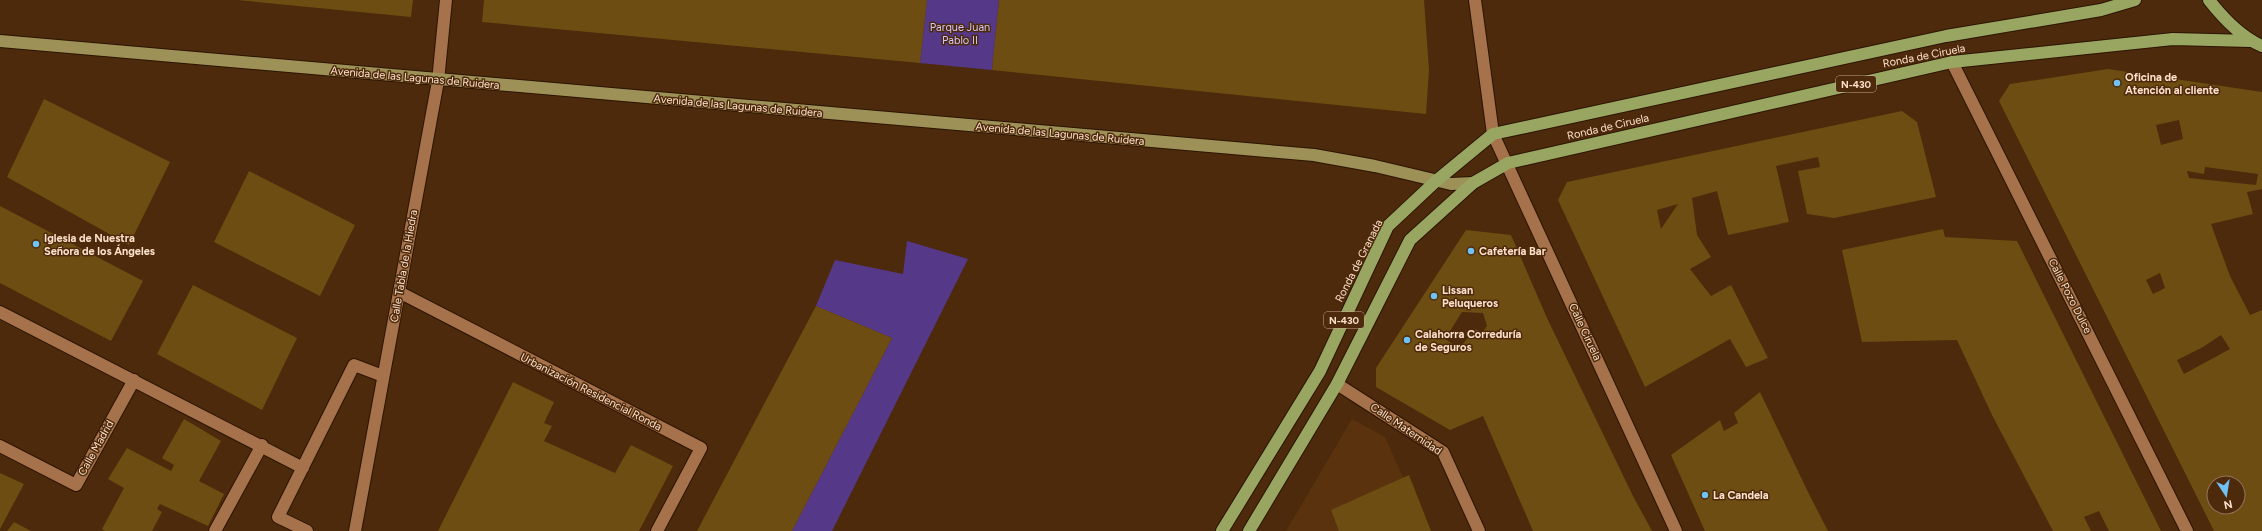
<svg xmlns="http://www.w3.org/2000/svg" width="2262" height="531" font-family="Figtree,sans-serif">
	<rect width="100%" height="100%" fill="#4d2a0b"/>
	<path fill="#5a320e" d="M 1352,419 L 1385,437 L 1427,531 L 1286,531 Z"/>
	<path fill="#563889" d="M 927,0 L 999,0 L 992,70 L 920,63 Z
		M 907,241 L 968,259 L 832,531 L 792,531 L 892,338 L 816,306 L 835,260 L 903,274 Z"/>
	<path fill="#6d4d12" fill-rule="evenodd" d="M 237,0 L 413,0 L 411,17 Z
		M 484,0 L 927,0 L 920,63 L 482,22 Z
		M 999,0 L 1424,0 L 1429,70 L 1426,114 L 992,70 Z
		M 2108,69 L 2262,92 L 2262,189 L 2247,192 L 2253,214 L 2211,224 L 2230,276 L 2250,315 L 2262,310 L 2262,531 L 2214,531 L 1999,101 L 2010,84 ZM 2179,120 L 2183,139 L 2161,145 L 2156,125 ZM 2205,167 L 2258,174 L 2256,185 L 2189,178 L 2187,171 L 2204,174 ZM 2160,273 L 2165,288 L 2153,294 L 2146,280 ZM 2221,335 L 2230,349 L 2184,374 L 2177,360 L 2203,347 ZM 2214,483 L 2238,483 L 2238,507 L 2214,507 Z
		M 44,99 L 170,162 L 129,245 L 7,177 Z
		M 1902,111 L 1917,122 L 1936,197 L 1834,218 L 1807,214 L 1798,171 L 1820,167 L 1818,157 L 1776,166 L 1789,222 L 1728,235 L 1717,191 L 1692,198 L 1697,235 L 1711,257 L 1690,269 L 1711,296 L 1731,285 L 1768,358 L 1746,367 L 1730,339 L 1645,387 L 1558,200 L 1567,182 ZM 1678,204 L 1661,229 L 1657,210 Z
		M 249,171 L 355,225 L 320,296 L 214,242 Z
		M 0,206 L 143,281 L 111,341 L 0,283 Z
		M 1943,229 L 1945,237 L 2017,241 L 2161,531 L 2109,531 L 2099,511 L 2084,517 L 2091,531 L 2053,531 L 1992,415 L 1957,340 L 1862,342 L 1842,250 Z
		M 1466,230 L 1511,235 L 1547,318 L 1633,496 L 1652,531 L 1533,531 L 1483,416 L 1450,430 L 1376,387 L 1376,368 ZM 1462,312 L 1483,313 L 1487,326 L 1482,333 L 1476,329 L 1459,348 L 1445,339 Z
		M 193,285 L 297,338 L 262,410 L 157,354 Z
		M 816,306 L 892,338 L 792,531 L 697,531 Z
		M 513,382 L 554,402 L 544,423 L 552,426 L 544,441 L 615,473 L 631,445 L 673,466 L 639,531 L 438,531 Z
		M 1760,392 L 1808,492 L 1828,531 L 1705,531 L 1671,455 L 1720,420 L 1724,431 L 1738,423 L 1734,413 Z
		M 184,419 L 221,441 L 199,481 L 224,494 L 208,526 L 160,504 L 157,509 L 162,512 L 152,531 L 105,531 L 102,529 L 124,488 L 108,479 L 127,448 L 171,471 L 174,465 L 162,458 Z
		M 0,473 L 24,484 L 0,529 Z
		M 1409,475 L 1431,531 L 1339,531 L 1331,510 Z
		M 14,522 L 31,531 L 7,531 Z"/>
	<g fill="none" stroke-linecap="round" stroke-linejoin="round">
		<defs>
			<path id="minor" d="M 1475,0 L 1493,134 L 1676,531
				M 1952,62 L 2187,531
				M 399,292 L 701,448 L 657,531
				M 0,312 L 303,468
				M 1337,384 L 1443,452 L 1479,531
				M 0,446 L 76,485 L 134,380
				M 215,531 L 262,445
				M 307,531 L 278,517 L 354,365 L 383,376
				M 355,531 L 438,81 L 446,0"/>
			<path id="major" d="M 0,41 L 1314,155 L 1375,166 L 1451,184 L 1473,183"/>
			<path id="highway" d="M 2209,0 C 2223,18 2241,37 2262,46
				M 1222,531 L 1320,371 L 1388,226 L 1436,181 L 1493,134 L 1946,36 L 2101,10 L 2135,0
				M 1249,531 L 1337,384 L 1410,240 L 1473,183 L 1508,163 L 1952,62 L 2173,39 L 2250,41"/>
		</defs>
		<use href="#minor" stroke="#2c1402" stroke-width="14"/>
		<use href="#major" stroke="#2c1402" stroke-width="14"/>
		<use href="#highway" stroke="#2c1402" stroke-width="14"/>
		<use href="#minor" stroke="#a5724b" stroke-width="12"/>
		<use href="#major" stroke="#9e9158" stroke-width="12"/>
		<use href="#highway" stroke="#99a661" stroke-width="12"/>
	</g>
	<g fill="#70c1f4" stroke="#4d2a0b" stroke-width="1.5">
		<circle cx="2117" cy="83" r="4"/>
		<circle cx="36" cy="244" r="4"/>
		<circle cx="1471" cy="251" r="4"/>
		<circle cx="1434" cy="296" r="4"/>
		<circle cx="1407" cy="340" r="4"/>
		<circle cx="1705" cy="495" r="4"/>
	</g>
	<g text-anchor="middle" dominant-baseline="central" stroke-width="3" stroke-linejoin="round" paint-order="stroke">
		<g fill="#4d2a0b" stroke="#c9aa92" stroke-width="1">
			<rect x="1836" y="76" width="40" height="16" rx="3"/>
			<rect x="1324" y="312" width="40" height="16" rx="3"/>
		</g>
		<g font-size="10" font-weight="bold" fill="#fee1cc">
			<text x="1856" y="84">N-430</text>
			<text x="1344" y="320">N-430</text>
		</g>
		<g font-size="11" fill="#d4c5fa" stroke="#4d2a0b">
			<text x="960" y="27">Parque Juan<tspan x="960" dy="13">Pablo II</tspan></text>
		</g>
		<g font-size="11" fill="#fee1cc" stroke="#4d2a0b">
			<text transform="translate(1924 56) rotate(-11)">Ronda de Ciruela</text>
			<text transform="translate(415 78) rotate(5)">Avenida de las Lagunas de Ruidera</text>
			<text transform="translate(738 106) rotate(5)">Avenida de las Lagunas de Ruidera</text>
			<text transform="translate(1608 127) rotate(-13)">Ronda de Ciruela</text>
			<text transform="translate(1060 134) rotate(5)">Avenida de las Lagunas de Ruidera</text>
			<text transform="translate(1359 261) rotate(-63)">Ronda de Granada</text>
			<text transform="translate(404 266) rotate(-80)">Calle Tabla de la Hiedra</text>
			<text transform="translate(2070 296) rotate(63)">Calle Pozo Dulce</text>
			<text transform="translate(1585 332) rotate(65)">Calle Ciruela</text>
			<text transform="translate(591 392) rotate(27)">Urbanización Residencial Ronda</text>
			<text transform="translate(1406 429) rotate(34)">Calle Maternidad</text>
			<text transform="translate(96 448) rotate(-61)">Calle Madrid</text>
		</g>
		<g font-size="11" font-weight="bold" fill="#fee1cc" stroke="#4d2a0b" text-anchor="start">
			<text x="2125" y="77">Oficina de<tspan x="2125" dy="13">Atención al cliente</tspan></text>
			<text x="44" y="238">Iglesia de Nuestra<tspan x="44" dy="13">Señora de los Ángeles</tspan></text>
			<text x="1479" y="251">Cafetería Bar</text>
			<text x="1442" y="290">Lissan<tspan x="1442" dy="13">Peluqueros</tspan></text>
			<text x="1415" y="334">Calahorra Correduría<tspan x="1415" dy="13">de Seguros</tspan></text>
			<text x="1713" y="495">La Candela</text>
		</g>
	</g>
	<g transform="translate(2226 495) rotate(168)"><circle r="19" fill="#4d2a0b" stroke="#947358"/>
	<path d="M0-3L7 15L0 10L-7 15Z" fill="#70c1f4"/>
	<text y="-6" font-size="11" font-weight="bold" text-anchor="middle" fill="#fee1cc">N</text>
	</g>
</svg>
